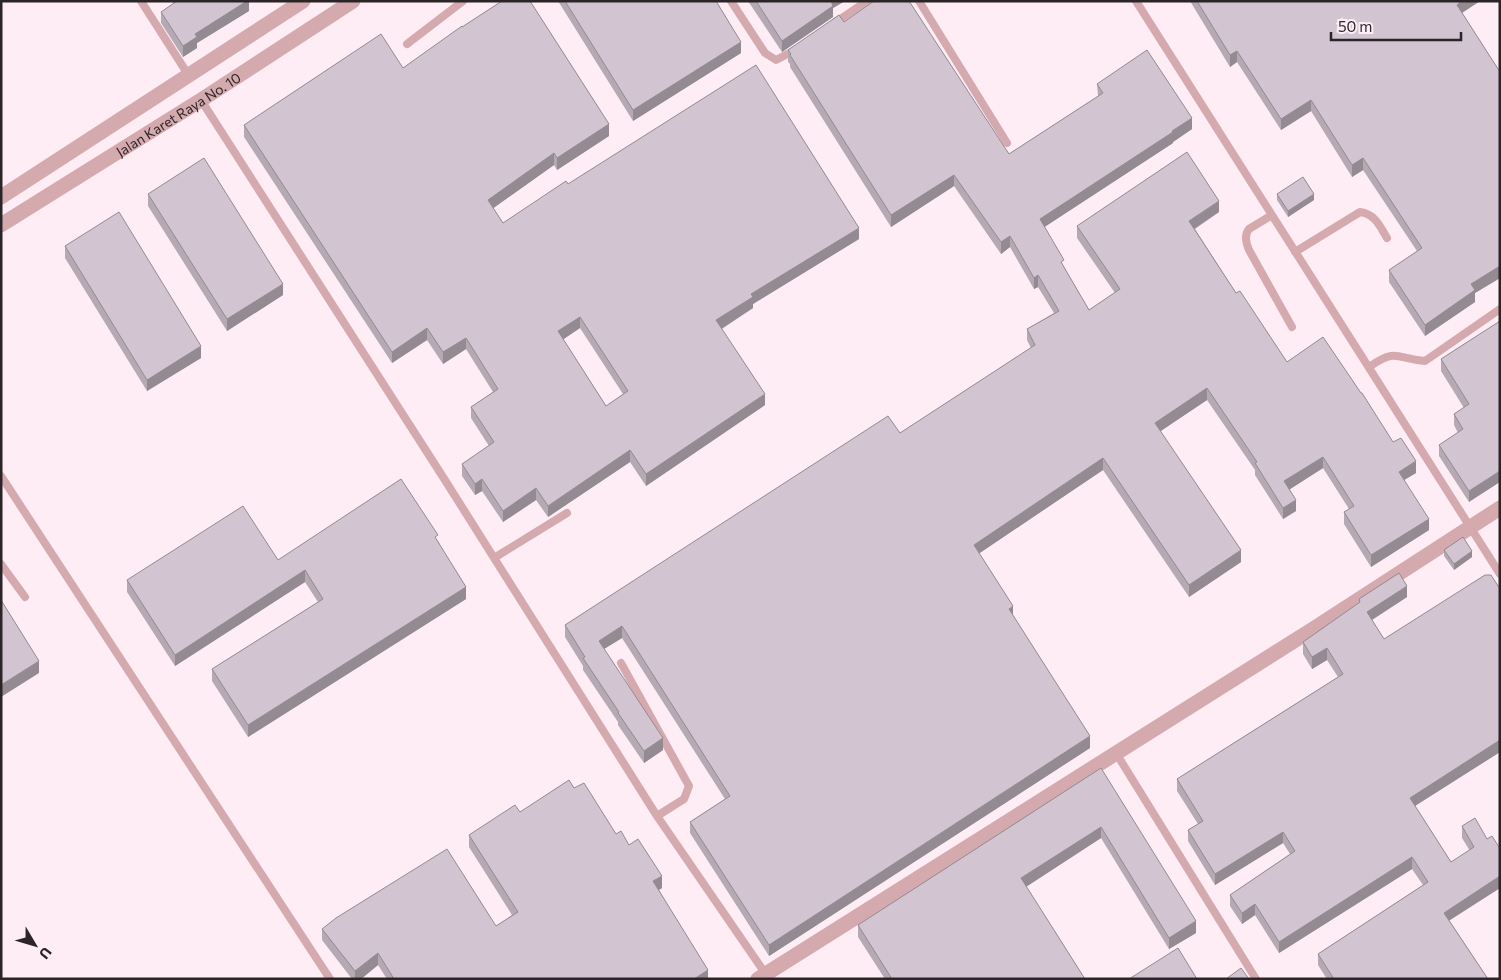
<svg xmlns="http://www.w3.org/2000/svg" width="1501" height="980" font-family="Commissioner,sans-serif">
	<rect width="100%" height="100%" fill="#ffedf5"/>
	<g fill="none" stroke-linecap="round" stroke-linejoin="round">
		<path stroke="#d5aaaf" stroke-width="8" d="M 141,1 L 189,76
			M 731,1 L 765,53 L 776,60 L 797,49
			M 919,1 L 1007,143
			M 1136,1 L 1500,574
			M 833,24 L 867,1
			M 407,44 L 463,1
			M 201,100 L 443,477 L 657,816 L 767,976
			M 1272,215 L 1249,229 C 1244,235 1246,243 1249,250 L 1292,327
			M 1295,252 L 1360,212 C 1375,214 1380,226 1387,238
			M 1369,367 C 1396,348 1395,358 1425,361 L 1500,309
			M 1,476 L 330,979
			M 494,558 L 567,513
			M 1,564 L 25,597
			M 621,663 L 689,786 L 684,799 L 657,816
			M 1116,753 L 1256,979"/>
		<g stroke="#d5aaaf" stroke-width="15">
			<path d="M 1,197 L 303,1"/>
			<path id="s1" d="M 1,225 L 201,100 L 353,1"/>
			<path d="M 758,979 L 1313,629 L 1500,508"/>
		</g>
	</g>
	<path fill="#b5a9b4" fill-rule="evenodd" d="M 172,1 L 249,1 L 249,11 L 197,43 L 197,48 L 183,57 L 161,23 L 161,12 L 174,4 Z
		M 558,1 L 716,1 L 741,53 L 633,121 Z
		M 748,1 L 845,1 L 833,8 L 833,17 L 782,52 Z
		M 1190,1 L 1480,1 L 1462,13 L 1500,72 L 1500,278 L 1475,293 L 1475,302 L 1425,336 L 1389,282 L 1389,270 L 1417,251 L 1363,170 L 1352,177 L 1311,111 L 1281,130 L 1237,62 L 1230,67 Z
		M 844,22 L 1009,154 L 1098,96 L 1097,84 L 1192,129 L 1173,142 L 1173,143 L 1044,227 L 1064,267 L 1089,310 L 1115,293 L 1077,238 L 1077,226 L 1219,212 L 1195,229 L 1236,293 L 1287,362 L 1393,442 L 1416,473 L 1404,480 L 1429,530 L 1371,567 L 1344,524 L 1344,512 L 1349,509 L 1323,468 L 1290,489 L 1296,511 L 1283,519 L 1255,475 L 1255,470 L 1207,400 L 1160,431 L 1241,562 L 1189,597 L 1103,470 L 979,553 L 1013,615 L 1090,748 L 769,956 L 690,833 L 690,822 L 725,799 L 622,638 L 604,649 L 663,750 L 644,763 L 618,725 L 618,722 L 583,670 L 583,666 L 565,637 L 565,625 L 900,433 L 1031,348 L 1027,340 L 1027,329 L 1054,313 L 1038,287 L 1034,289 L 1010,247 L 1001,254 L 954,186 L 891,227 L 790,67 L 790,64 L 788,62 L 788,50 Z
		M 462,27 L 609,136 L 557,170 L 554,165 L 493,208 L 503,223 L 568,184 L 859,239 L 753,304 L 753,308 L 722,329 L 765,405 L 646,486 L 630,462 L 548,517 L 536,500 L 503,522 L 482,491 L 475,495 L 462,476 L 462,464 L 489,446 L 471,418 L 471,407 L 493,392 L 466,349 L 443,364 L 427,340 L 392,363 L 244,137 L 244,125 L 403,68 ZM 580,328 L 623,394 L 606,406 L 563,339 Z
		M 148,194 L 283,295 L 227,331 L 148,206 Z
		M 1277,194 L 1314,200 L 1288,217 L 1277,200 Z
		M 65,246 L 201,358 L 147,391 L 65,258 Z
		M 1500,321 L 1469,502 L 1439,456 L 1439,445 L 1458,433 L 1454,425 L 1454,414 L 1464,408 L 1441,371 L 1441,359 Z
		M 438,541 L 466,599 L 248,737 L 212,681 L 212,669 L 318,602 L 305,582 L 175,666 L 127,592 L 127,580 L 278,560 Z
		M 1444,550 L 1472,557 L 1454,570 L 1444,556 Z
		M 1500,589 L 1500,752 L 1415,806 L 1451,862 L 1470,851 L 1462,838 L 1462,826 L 1500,888 L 1449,920 L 1488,979 L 1327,979 L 1318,965 L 1318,954 L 1423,885 L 1412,869 L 1279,953 L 1255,915 L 1242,924 L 1230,906 L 1230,895 L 1290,854 L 1283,843 L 1215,885 L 1188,841 L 1188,830 L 1198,824 L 1177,791 L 1177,779 L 1338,677 L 1327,660 L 1312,669 L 1303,654 L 1303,642 L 1359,603 L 1359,599 L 1407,597 L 1372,620 L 1384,639 Z
		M 1101,768 L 1196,933 L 1169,949 L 1101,838 L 1026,887 L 1085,979 L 885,979 L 858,937 L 858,925 Z
		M 574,788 L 616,834 L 629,845 L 662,888 L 659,890 L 708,979 L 387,979 L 378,965 L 361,979 L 352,979 L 322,940 L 322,929 L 496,926 L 512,915 L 469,847 L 469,835 L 520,812 Z"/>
	<path fill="#938a92" d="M 247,1 L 249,1 L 249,11 L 197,43 L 197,48 L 183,57 L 183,46 L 195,34 Z
		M 829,1 L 845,1 L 833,8 L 833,17 L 782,52 L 782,41 Z
		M 1462,1 L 1480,1 L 1457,16 L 1457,5 Z
		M 741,42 L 741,53 L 633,121 L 633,110 Z
		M 1237,51 L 1237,62 L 1230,67 L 1230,55 Z
		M 1311,100 L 1311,111 L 1281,130 L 1281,119 Z
		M 1192,118 L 1192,129 L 1173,142 L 1173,143 L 1040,230 L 1040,219 Z
		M 609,124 L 609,136 L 557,170 L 557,158 Z
		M 554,153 L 554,165 L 488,212 L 488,200 Z
		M 1363,158 L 1363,170 L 1352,177 L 1352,165 Z
		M 954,175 L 954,186 L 891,227 L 891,215 Z
		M 1314,194 L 1314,200 L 1288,217 L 1288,211 Z
		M 1219,201 L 1219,212 L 1189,232 L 1189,221 Z
		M 859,228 L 859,239 L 753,304 L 753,308 L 716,332 L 716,320 L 751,294 Z
		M 1010,236 L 1010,247 L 1001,254 L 1001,242 Z
		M 1500,266 L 1500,278 L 1475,293 L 1475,302 L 1425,336 L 1425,325 L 1471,284 Z
		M 1038,275 L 1038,287 L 1034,289 L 1034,278 Z
		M 283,284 L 283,295 L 227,331 L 227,319 Z
		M 580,317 L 580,328 L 558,343 L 558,331 Z
		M 427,328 L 427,340 L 392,363 L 392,352 Z
		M 466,338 L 466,349 L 443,364 L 443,352 Z
		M 201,346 L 201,358 L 147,391 L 147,380 Z
		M 1207,388 L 1207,400 L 1155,435 L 1155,423 Z
		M 765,394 L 765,405 L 646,486 L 646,474 Z
		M 630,450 L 630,462 L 548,517 L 548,506 Z
		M 1323,457 L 1323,468 L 1284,493 L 1284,481 Z
		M 1103,458 L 1103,470 L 974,557 L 974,545 Z
		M 1416,461 L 1416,473 L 1399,483 L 1399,472 Z
		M 1500,471 L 1500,482 L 1469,502 L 1469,491 Z
		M 482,479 L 482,491 L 475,495 L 475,484 Z
		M 536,488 L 536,500 L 503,522 L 503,511 Z
		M 1296,500 L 1296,511 L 1283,519 L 1283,508 Z
		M 1429,519 L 1429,530 L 1371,567 L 1371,555 Z
		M 1241,550 L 1241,562 L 1189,597 L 1189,585 Z
		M 1472,551 L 1472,557 L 1454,570 L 1454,564 Z
		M 305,570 L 305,582 L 175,666 L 175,655 Z
		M 1407,586 L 1407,597 L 1367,623 L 1367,612 Z
		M 466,587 L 466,599 L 248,737 L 248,725 Z
		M 1013,606 L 1013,618 L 1009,609 Z
		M 622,626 L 622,638 L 599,652 L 599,641 Z
		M 1327,648 L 1327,660 L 1312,669 L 1312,657 Z
		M 39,661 L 39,673 L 1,697 L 1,685 Z
		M 1090,736 L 1090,748 L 769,956 L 769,945 Z
		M 663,738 L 663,750 L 644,763 L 644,751 Z
		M 1500,740 L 1500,752 L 1410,809 L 1410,798 Z
		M 1101,827 L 1101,838 L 1021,890 L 1021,878 Z
		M 1283,832 L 1283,843 L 1215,885 L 1215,874 Z
		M 1412,857 L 1412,869 L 1279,953 L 1279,942 Z
		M 662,876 L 662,888 L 653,893 L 653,881 Z
		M 1500,876 L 1500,888 L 1444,924 L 1444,913 Z
		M 1255,904 L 1255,915 L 1242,924 L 1242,913 Z
		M 1196,921 L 1196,933 L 1169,949 L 1169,938 Z
		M 378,953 L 378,965 L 361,979 L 355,979 L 355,971 Z
		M 708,970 L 708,979 L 694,979 Z"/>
	<path fill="#d2c5d1" stroke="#938a92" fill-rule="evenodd" d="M 177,1 L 247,1 L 195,34 L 197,37 L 183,46 L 161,12 Z
		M 502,1 L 530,1 L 609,124 L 557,158 L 554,153 L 488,200 L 503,223 L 566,181 L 568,184 L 756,65 L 859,228 L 751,294 L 753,297 L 716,320 L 765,394 L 646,474 L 630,450 L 548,506 L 536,488 L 503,511 L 482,479 L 475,484 L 462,464 L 494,442 L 471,407 L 498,389 L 466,338 L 443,352 L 427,328 L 392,352 L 244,125 L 381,34 L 403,68 L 462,26 L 462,27 ZM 580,317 L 628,391 L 606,406 L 558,331 Z
		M 565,1 L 716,1 L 741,42 L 633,110 Z
		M 756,1 L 831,1 L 833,6 L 782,41 Z
		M 874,1 L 909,1 L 1009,154 L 1103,93 L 1097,84 L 1147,50 L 1192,118 L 1172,131 L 1173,132 L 1040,219 L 1064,260 L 1061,262 L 1089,310 L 1120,289 L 1077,226 L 1187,152 L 1219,201 L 1189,221 L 1236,293 L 1240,291 L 1287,362 L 1323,337 L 1361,393 L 1362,393 L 1393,442 L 1401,438 L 1416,461 L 1399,472 L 1429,519 L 1371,555 L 1344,512 L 1354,506 L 1323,457 L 1284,481 L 1296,500 L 1283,508 L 1255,463 L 1257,462 L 1207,388 L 1155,423 L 1241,550 L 1189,585 L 1103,458 L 974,545 L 1013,606 L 1009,609 L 1090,736 L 769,945 L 690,822 L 730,796 L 622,626 L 599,641 L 663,738 L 644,751 L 618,713 L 619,712 L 583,658 L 585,657 L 565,625 L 888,416 L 900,433 L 1035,345 L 1027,329 L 1059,311 L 1038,275 L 1034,278 L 1010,236 L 1001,242 L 954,175 L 891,215 L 790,55 L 791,54 L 788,50 L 839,15 L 844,22 Z
		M 1197,1 L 1462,1 L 1457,5 L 1500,72 L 1500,266 L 1471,284 L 1475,290 L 1425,325 L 1389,270 L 1422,248 L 1363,158 L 1352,165 L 1311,100 L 1281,119 L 1237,51 L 1230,55 Z
		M 204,158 L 283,284 L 227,319 L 148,194 Z
		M 1303,177 L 1314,194 L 1288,211 L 1277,194 Z
		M 119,212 L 201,346 L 147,380 L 65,246 Z
		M 1500,321 L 1500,471 L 1469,491 L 1439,445 L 1463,429 L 1454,414 L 1469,404 L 1441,359 Z
		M 401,479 L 438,535 L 435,537 L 466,587 L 248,725 L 212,669 L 323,599 L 305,570 L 175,655 L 127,580 L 243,506 L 278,560 Z
		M 1463,537 L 1472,551 L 1454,564 L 1444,550 Z
		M 1399,573 L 1407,586 L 1367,612 L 1384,639 L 1485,575 L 1491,575 L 1500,589 L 1500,740 L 1410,798 L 1451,862 L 1474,847 L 1462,826 L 1475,818 L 1487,839 L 1492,836 L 1499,847 L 1500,846 L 1500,876 L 1444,913 L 1488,979 L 1334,979 L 1318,954 L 1428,882 L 1412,857 L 1279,942 L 1255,904 L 1242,913 L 1230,895 L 1295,851 L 1283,832 L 1215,874 L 1188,830 L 1203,821 L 1177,779 L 1343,674 L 1327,648 L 1312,657 L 1303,642 L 1360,602 L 1359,599 Z
		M 1,600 L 39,661 L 1,685 Z
		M 1101,768 L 1196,921 L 1169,938 L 1101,827 L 1021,878 L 1085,979 L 892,979 L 858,925 Z
		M 569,780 L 574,788 L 584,783 L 616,834 L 621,831 L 629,845 L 638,839 L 662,876 L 653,881 L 708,970 L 694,979 L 394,979 L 378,953 L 355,971 L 322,929 L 336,918 L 447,849 L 496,926 L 518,912 L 469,835 L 515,805 L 520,812 Z
		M 1178,948 L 1197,979 L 1129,979 Z
		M 1241,968 L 1249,979 L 1226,979 Z"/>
	<g text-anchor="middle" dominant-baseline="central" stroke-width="4" stroke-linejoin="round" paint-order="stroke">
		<g font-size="14" fill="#2b2528" stroke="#ffedf5">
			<text stroke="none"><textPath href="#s1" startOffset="209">Jalan Karet Raya No. 10</textPath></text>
		</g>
	</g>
	<rect width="1501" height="980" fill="none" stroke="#2b2528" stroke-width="5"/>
	<g transform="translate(35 945) rotate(128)" stroke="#ffedf5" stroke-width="4" paint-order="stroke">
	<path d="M0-4L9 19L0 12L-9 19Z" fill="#2b2528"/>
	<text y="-8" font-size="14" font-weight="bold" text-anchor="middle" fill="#2b2528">U</text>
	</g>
	<path d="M1331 32v8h130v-8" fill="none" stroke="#2b2528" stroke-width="2.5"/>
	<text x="1338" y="32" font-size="15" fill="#2b2528" stroke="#ffedf5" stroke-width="4" paint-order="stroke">50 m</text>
</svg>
